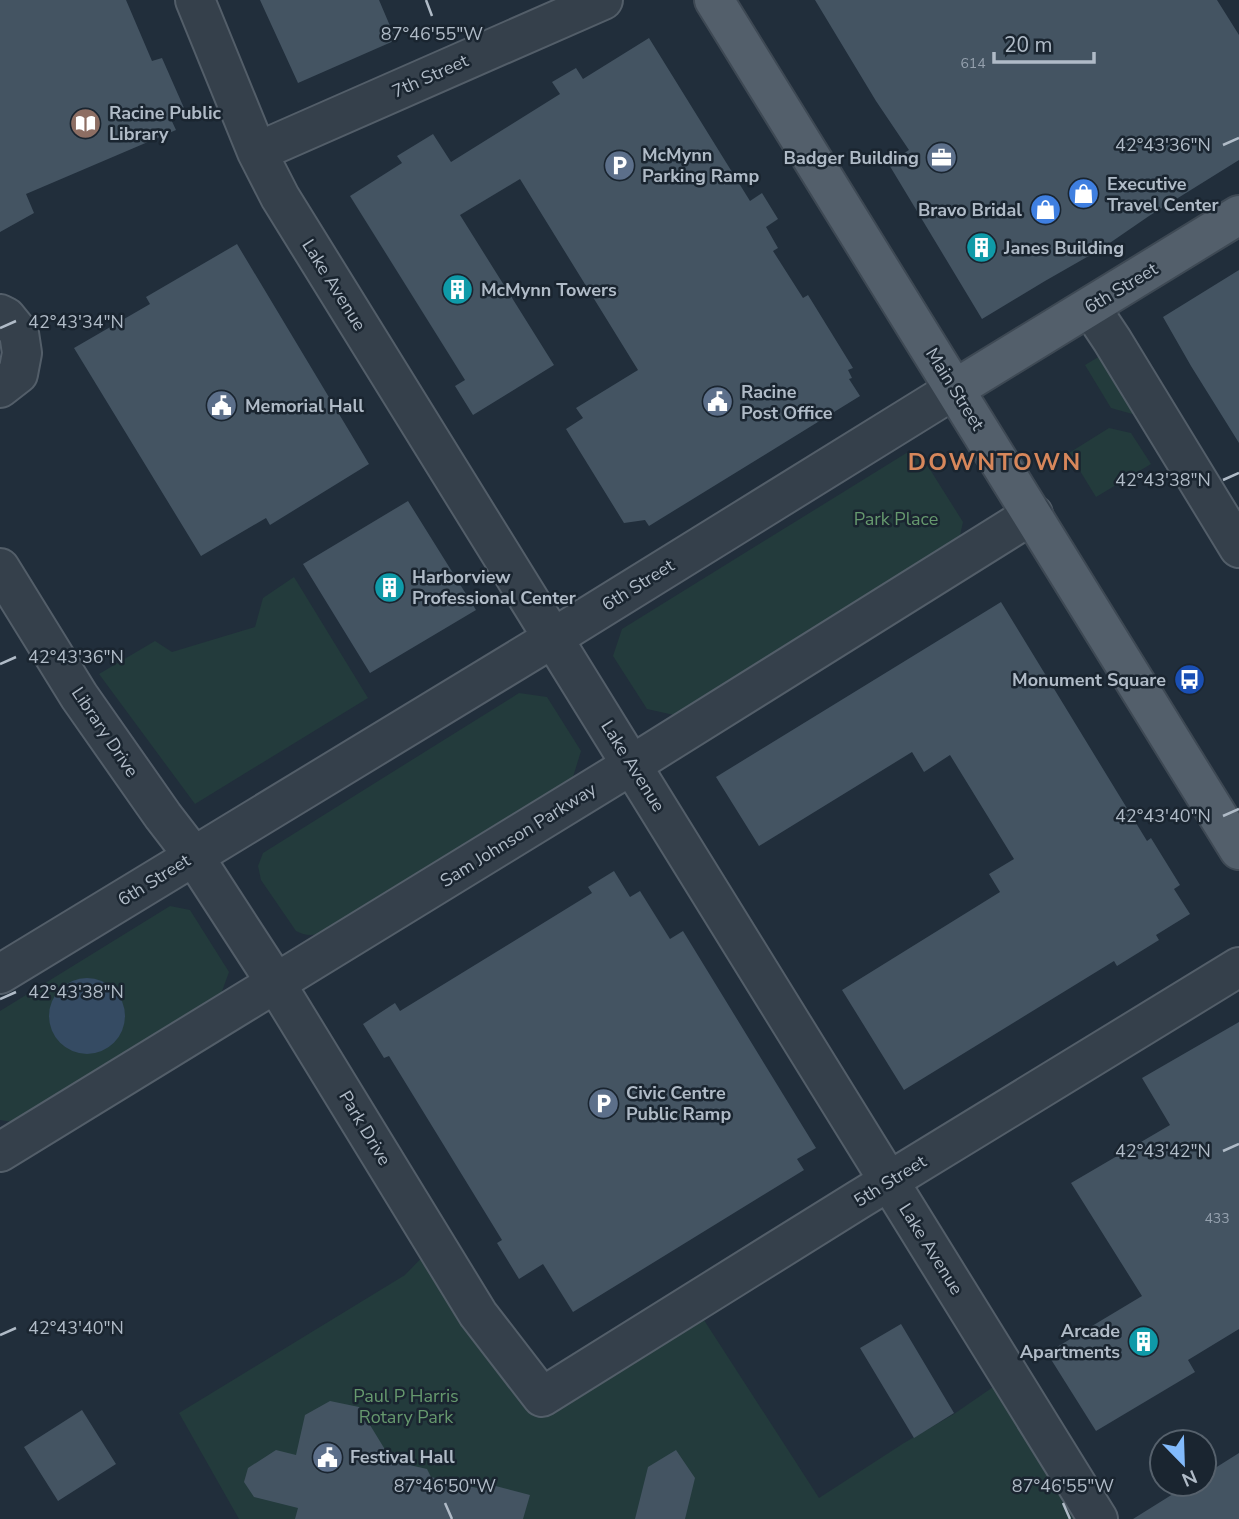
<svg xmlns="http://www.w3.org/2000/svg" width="1239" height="1519" font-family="'Nunito Sans',sans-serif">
	<rect width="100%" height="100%" fill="#212e3b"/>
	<path fill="#233b3c" d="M 1105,353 L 1136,415 L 1111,408 L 1085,365 Z
		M 1109,428 L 1131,433 L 1151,464 L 1096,497 L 1069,453 Z
		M 908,452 L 924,460 L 963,522 L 959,540 L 674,715 L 647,709 L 613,656 L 622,629 Z
		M 294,577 L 368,698 L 195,804 L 99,674 L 155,641 L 172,652 L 255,627 L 263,598 Z
		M 519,693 L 547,697 L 581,751 L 573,777 L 324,932 C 313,936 306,936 296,931 L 261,880 L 258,866 L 263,853 Z
		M 170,906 L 190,910 L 229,972 L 221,994 L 12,1122 L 0,1120 L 0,1011 Z
		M 435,1244 L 541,1397 L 693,1303 L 819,1498 L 904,1443 L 954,1414 L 1009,1376 L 1098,1519 L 239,1519 L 179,1413 L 405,1275 Z"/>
	<path fill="#354b63" d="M49 1016a38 38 0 1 1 76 0a38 38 0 1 1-76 0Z"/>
	<path fill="#445462" d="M 0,0 L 126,0 L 152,61 L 162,58 L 184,108 L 169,115 L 176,130 L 26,194 L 34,213 L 0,232 Z
		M 260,0 L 379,0 L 396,40 L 298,83 Z
		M 815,0 L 1217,0 L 1239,35 L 1239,160 L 1149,216 L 1101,249 L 1045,281 L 982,319 L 888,163 L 909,150 L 876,101 Z
		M 649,38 L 750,201 L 762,193 L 778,219 L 766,227 L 778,248 L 773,251 L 803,298 L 808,295 L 853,368 L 848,370 L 852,378 L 849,379 L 860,396 L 649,526 L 645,520 L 624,523 L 566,429 L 583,418 L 576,408 L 638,370 L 520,179 L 460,215 L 554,365 L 473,415 L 455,386 L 465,380 L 350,196 L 402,163 L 397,156 L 433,134 L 451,162 L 560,94 L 552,82 L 576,68 L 583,79 Z
		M 237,244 L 369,464 L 270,525 L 266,518 L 201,556 L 74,348 L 150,304 L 146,297 Z
		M 1239,270 L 1239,443 L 1191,366 L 1163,317 Z
		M 408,501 L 476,610 L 370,673 L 303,564 Z
		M 1001,602 L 1147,841 L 1151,838 L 1180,885 L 1174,889 L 1190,914 L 1156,935 L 1159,940 L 1117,966 L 1114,961 L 904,1090 L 842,990 L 1000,892 L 989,874 L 1014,859 L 950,755 L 924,772 L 912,752 L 759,846 L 716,777 Z
		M 614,871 L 630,897 L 640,891 L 670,939 L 683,931 L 816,1148 L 797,1159 L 804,1170 L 573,1312 L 543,1264 L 519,1279 L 497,1243 L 502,1240 L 389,1056 L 384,1058 L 363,1024 L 395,1003 L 400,1011 L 592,893 L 588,887 Z
		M 1239,1022 L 1239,1329 L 1188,1360 L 1195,1372 L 1096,1431 L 1047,1353 L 1142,1296 L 1071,1183 L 1170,1125 L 1142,1078 Z
		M 901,1324 L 954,1413 L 914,1438 L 860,1348 Z
		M 330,1401 L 359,1407 L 392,1461 L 427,1469 L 431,1477 L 481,1489 L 488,1484 L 530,1495 L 523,1519 L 295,1519 L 298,1508 L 254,1497 L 244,1482 L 248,1468 L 276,1450 L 296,1455 L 305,1415 Z
		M 82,1410 L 116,1464 L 58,1501 L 24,1447 Z
		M 676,1450 L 695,1478 L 685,1519 L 635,1519 L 648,1467 Z
		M 1239,1453 L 1239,1519 L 1133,1519 L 1189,1484 L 1204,1484 L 1204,1475 Z"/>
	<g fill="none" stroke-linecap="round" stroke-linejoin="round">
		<defs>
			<path id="minor" d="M 195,0 L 257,152 L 280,197 L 1098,1519
				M 257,152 L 603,0
				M 1090,307 L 1112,340 L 1239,548
				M 0,314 L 6,317 L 19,333 L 22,353 L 18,374 L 0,388
				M 0,568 L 79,696 L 163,816 L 193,855 L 265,966 L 478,1314 L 542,1397 L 858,1200 L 1239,967
				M 0,974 L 553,638 L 955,389
				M 0,1152 L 633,764 L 1033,514"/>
			<path id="major" d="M 714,0 L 1239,850
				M 955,389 L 1239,215"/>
		</defs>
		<use href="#minor" stroke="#535e69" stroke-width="42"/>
		<use href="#major" stroke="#3e4954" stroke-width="42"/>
		<use href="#minor" stroke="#35404b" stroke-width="38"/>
		<use href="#major" stroke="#535f6b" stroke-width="38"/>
	</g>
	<path fill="none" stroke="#b0bbc7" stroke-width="2.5" d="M 426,0 L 432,16M 1223,145 L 1239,138M 0,328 L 16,321M 1223,480 L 1239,473M 0,664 L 16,657M 1223,816 L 1239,809M 0,999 L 16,992M 1223,1151 L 1239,1144M 0,1335 L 16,1328M 445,1503 L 452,1519M 1063,1503 L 1070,1519"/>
	<defs>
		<symbol id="library-disc" viewBox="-11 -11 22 22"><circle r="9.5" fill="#8d6e63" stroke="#1a2530"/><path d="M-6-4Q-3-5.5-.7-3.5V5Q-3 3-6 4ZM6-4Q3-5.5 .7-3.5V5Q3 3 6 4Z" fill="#fff"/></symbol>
		<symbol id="office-disc" viewBox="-11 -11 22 22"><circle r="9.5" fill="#5c6f8a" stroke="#1a2530"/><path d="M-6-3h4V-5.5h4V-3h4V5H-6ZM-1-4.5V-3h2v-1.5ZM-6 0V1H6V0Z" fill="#fff"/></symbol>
		<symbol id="parking-disc" viewBox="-11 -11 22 22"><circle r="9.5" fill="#5c6f8a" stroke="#1a2530"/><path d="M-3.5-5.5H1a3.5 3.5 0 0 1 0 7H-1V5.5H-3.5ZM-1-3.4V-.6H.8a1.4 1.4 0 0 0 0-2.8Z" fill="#fff"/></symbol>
		<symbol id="shop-disc" viewBox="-11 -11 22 22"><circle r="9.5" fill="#3f7fe0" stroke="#1a2530"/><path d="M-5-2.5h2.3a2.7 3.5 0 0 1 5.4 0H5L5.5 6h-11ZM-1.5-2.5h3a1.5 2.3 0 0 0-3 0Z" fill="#fff"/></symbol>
		<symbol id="building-disc" viewBox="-11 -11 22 22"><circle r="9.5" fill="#0f9aa8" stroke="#1a2530"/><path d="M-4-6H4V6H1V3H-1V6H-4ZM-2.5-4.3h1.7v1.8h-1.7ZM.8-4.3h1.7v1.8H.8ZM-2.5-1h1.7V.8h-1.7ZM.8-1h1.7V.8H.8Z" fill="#fff"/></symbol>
		<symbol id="civic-disc" viewBox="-11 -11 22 22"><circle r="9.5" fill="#5c6f8a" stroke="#1a2530"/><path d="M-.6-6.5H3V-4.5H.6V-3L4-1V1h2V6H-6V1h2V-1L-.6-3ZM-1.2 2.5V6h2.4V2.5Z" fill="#fff"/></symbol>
		<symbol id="bus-disc" viewBox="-11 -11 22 22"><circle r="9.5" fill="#1a4fb4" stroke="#1a2530"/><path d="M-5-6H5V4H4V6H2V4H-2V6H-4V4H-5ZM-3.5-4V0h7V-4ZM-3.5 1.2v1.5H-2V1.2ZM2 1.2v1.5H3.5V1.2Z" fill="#fff"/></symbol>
	</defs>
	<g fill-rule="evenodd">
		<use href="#library-disc" x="68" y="106" width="35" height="35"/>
		<use href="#office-disc" x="924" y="140" width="35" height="35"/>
		<use href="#parking-disc" x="602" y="148" width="35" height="35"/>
		<use href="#shop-disc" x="1066" y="176" width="35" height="35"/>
		<use href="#shop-disc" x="1028" y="192" width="35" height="35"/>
		<use href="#building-disc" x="964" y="230" width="35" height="35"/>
		<use href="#building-disc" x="440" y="272" width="35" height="35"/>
		<use href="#civic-disc" x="700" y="384" width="35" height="35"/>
		<use href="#civic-disc" x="204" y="388" width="35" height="35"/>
		<use href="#building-disc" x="372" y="570" width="35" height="35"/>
		<use href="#bus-disc" x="1172" y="662" width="35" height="35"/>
		<use href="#parking-disc" x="586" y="1086" width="35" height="35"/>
		<use href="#building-disc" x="1126" y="1324" width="35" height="35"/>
		<use href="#civic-disc" x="310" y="1440" width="35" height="35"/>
	</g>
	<g text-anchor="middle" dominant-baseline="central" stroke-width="5" stroke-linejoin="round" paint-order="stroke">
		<g font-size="14" fill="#95a1ae">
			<text x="973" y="63">614</text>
			<text x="1217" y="1218">433</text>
		</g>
		<g font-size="18" fill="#b0bbc7" stroke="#1a2530">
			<text transform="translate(430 76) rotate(-24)">7th Street</text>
			<text transform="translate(334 285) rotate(58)">Lake Avenue</text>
			<text transform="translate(1121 288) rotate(-31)">6th Street</text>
			<text transform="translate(955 389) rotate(58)">Main Street</text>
			<text transform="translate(638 585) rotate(-32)">6th Street</text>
			<text transform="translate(105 732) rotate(56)">Library Drive</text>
			<text transform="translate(633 766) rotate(58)">Lake Avenue</text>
			<text transform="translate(518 835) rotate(-32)">Sam Johnson Parkway</text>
			<text transform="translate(154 880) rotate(-32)">6th Street</text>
			<text transform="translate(365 1128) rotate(59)">Park Drive</text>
			<text transform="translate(890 1181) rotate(-32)">5th Street</text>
			<text transform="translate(931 1249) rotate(58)">Lake Avenue</text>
		</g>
		<g font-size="18" font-weight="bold" fill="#b0bbc7" stroke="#1a2530" text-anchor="start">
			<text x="109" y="113">Racine Public<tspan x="109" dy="21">Library</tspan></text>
			<text x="642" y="155">McMynn<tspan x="642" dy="21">Parking Ramp</tspan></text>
			<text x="919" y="158" text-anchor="end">Badger Building</text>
			<text x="1107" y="184">Executive<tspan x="1107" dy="21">Travel Center</tspan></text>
			<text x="1022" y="210" text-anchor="end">Bravo Bridal</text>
			<text x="1004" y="248">Janes Building</text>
			<text x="481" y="290">McMynn Towers</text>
			<text x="741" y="392">Racine<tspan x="741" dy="21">Post Office</tspan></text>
			<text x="245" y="406">Memorial Hall</text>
			<text x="412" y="577">Harborview<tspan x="412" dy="21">Professional Center</tspan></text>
			<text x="1166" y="680" text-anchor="end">Monument Square</text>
			<text x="626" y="1093">Civic Centre<tspan x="626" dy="21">Public Ramp</tspan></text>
			<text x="1120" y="1331" text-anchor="end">Arcade<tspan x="1120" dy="21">Apartments</tspan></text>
			<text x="350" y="1457">Festival Hall</text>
		</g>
		<g font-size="18" fill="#66996e" stroke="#1a2530">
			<text x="896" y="519">Park Place</text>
			<text x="406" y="1396">Paul P Harris<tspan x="406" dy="21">Rotary Park</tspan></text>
		</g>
		<g font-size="24" font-weight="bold" letter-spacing="2" fill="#d7875b" stroke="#1a2530">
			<text x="995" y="462">DOWNTOWN</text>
		</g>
	</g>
	<g font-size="18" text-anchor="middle" fill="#b0bbc7" stroke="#1a2530" stroke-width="5" stroke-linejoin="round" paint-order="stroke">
		<text x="432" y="40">87°46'55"W</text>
		<text x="1163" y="151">42°43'36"N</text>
		<text x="76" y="328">42°43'34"N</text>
		<text x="1163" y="486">42°43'38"N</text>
		<text x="76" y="663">42°43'36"N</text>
		<text x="1163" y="822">42°43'40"N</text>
		<text x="76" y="998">42°43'38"N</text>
		<text x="1163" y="1157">42°43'42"N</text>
		<text x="76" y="1334">42°43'40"N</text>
		<text x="445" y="1492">87°46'50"W</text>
		<text x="1063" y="1492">87°46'55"W</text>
	</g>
	<g transform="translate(1183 1463) rotate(157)"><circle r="33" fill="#1a2530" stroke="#56616c" stroke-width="2"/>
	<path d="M0-5L12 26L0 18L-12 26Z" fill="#82bafb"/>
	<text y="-10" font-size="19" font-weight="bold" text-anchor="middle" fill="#b0bbc7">N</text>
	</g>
	<path d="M994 52v10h100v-10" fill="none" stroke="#b0bbc7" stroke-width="3.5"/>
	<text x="1004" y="52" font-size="21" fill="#b0bbc7" stroke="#1a2530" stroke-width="5" paint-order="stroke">20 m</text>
</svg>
